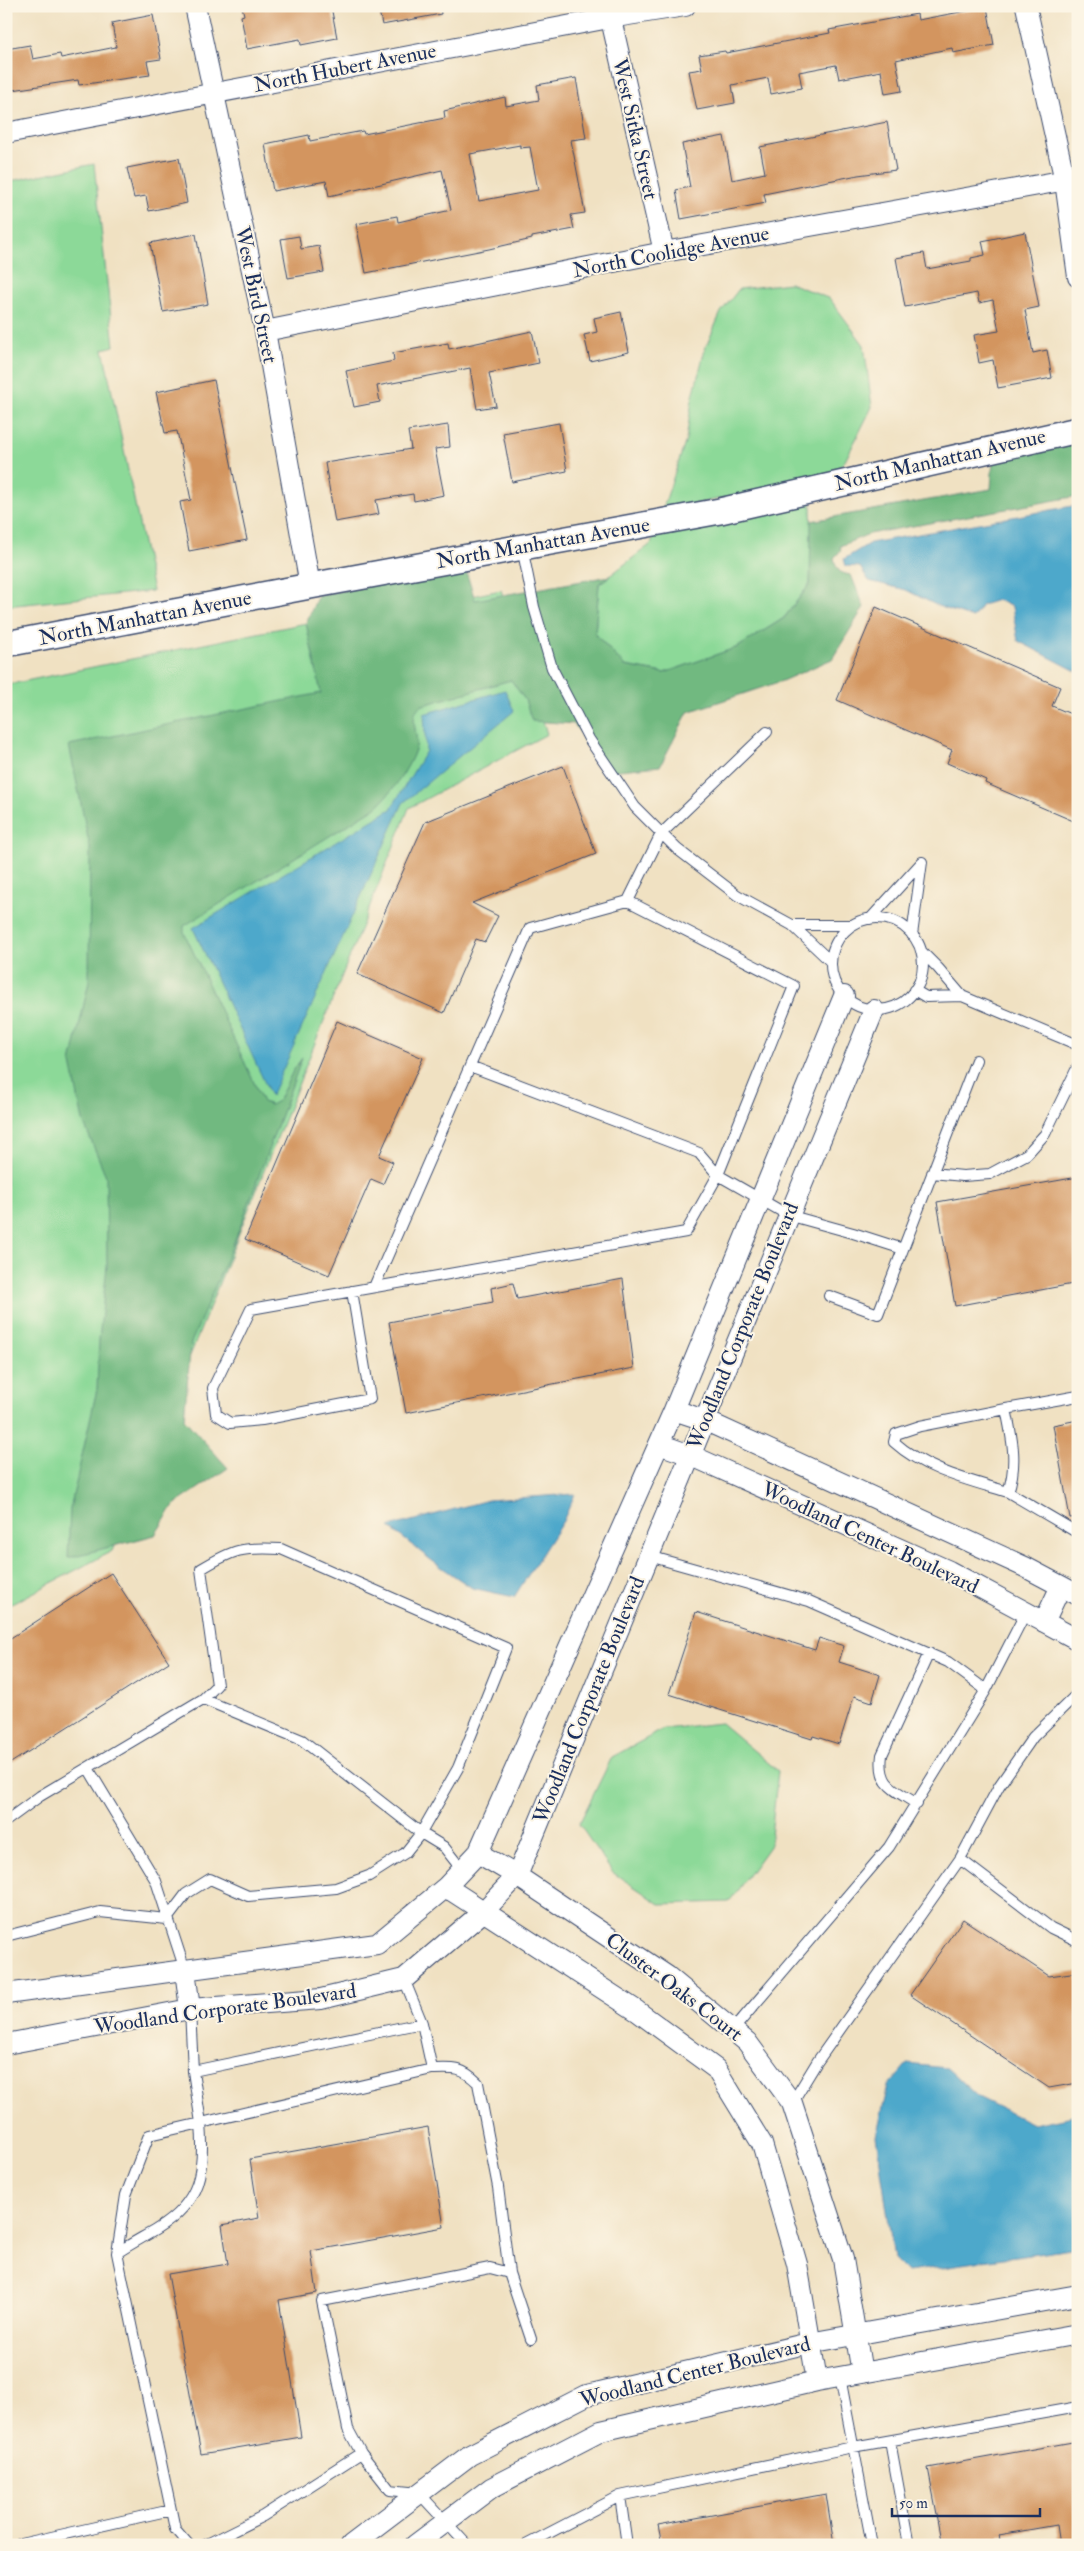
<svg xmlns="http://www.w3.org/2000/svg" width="1084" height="2551" font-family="'IM FELL Double Pica',serif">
	<rect width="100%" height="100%" fill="#fcf5e5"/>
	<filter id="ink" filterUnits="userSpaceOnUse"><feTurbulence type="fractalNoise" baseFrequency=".02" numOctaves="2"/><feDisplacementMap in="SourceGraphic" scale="10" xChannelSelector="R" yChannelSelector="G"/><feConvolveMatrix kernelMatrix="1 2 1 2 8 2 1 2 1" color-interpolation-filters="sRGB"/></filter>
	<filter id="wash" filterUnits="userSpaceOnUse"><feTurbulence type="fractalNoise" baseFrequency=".0096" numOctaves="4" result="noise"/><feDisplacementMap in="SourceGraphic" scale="20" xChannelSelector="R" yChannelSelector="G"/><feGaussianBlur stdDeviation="1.12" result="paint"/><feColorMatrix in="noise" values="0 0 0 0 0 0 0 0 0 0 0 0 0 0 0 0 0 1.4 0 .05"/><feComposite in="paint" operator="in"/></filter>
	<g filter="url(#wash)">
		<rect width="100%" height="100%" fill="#f0e1c2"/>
		<path fill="#8cd998" stroke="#54847b" d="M 94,164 L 114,346 L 103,349 L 153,591 L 6,606 L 6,182 Z
			M 790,283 L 830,299 L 864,345 L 872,407 L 845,461 L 832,475 L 662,511 L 686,440 L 692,400 L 705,349 L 721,312 L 739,289 Z
			M 811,501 L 812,550 L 810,584 L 784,618 L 739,647 L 664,673 L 625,666 L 595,634 L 599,584 L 651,544 L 655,533 Z
			M 501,590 L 547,734 L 409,808 L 112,1551 L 6,1607 L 6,685 L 306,623 L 308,630 Z
			M 721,1723 L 778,1771 L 770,1845 L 729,1902 L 660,1904 L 612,1872 L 579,1824 L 612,1757 L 664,1729 Z"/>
		<path fill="#71b980" stroke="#46746f" d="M 1078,440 L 1078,496 L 869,534 L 840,546 L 841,550 L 834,558 C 837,570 838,573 851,575 L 864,607 L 832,659 L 782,681 L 688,712 L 660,766 L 609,771 L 574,724 L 532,721 L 525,700 L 511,680 L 420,706 C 407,717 421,737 415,750 C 409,768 390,796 375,808 L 184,926 L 184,932 L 263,1102 L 271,1105 L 278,1101 L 293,1071 L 302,1058 L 239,1230 L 191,1343 L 184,1419 L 228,1468 L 174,1505 L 155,1535 L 68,1558 L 70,1509 L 97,1389 L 99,1340 L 107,1266 L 106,1176 L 83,1121 L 71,1063 L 89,981 L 90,848 L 69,745 L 321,693 L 306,623 L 318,595 L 465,568 L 475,600 L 610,576 L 599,584 L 595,634 L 625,666 L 664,673 L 738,647 L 784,618 L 810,584 L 811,521 L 991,489 L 993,458 Z"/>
		<path fill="#4ea8cb" stroke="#346c94" d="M 1078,505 L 1078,672 L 1018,641 L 1012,607 L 998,600 L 982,605 L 973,618 L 938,606 L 906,590 L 869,581 L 860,567 L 846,566 L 844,559 L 870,543 Z
			M 505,690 L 514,711 L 403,803 L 271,1096 L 193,928 L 391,809 L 426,751 L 424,714 Z
			M 575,1494 L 563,1521 L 514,1597 L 472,1588 L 431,1560 L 389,1527 L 488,1500 Z
			M 907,2064 L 947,2068 L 978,2097 L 1033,2124 L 1078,2115 L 1078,2247 L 907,2272 L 894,2259 L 876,2136 L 888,2086 Z"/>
		<g id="blocks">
			<path fill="#d3955e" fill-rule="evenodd" d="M 242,6 L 331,6 L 337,38 L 301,45 L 300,39 L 247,49 L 241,16 L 244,15 Z
				M 378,6 L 440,6 L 441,14 L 382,25 Z
				M 987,7 L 994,45 L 953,53 L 952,48 L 896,60 L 902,91 L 885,94 L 881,71 L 839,79 L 836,65 L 799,72 L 802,88 L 771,94 L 768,78 L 732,85 L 735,103 L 697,110 L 689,71 L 702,69 L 699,55 L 725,51 L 726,53 L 830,33 L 829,30 L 917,14 L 918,20 Z
				M 153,15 L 161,59 L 147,61 L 150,75 L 79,85 L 78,80 L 6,91 L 6,49 L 30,45 L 33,59 L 60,54 L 61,58 L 116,47 L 112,23 Z
				M 576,78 L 586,138 L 571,140 L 585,213 L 571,215 L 574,229 L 532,237 L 532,239 L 489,249 L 366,273 L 356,224 L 397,216 L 398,222 L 451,210 L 442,170 L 329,196 L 326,181 L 273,191 L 265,144 L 309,135 L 310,141 L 363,131 L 364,134 L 445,118 L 444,111 L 505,97 L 506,106 L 539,100 L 537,85 ZM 520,145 L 520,148 L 530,147 L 538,190 L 479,201 L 470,154 Z
				M 887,122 L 896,170 L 858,175 L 764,194 L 766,203 L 681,219 L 676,190 L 690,187 L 682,144 L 724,136 L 732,180 L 765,173 L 760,147 Z
				M 179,158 L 187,203 L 149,211 L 146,196 L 134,198 L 127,168 Z
				M 1025,232 L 1039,307 L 1025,310 L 1033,353 L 1047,350 L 1052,378 L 998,388 L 993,360 L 979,363 L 974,335 L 999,331 L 993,300 L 979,303 L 977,293 L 905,307 L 896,258 L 924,253 L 927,269 L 971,261 L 971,258 L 985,255 L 982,241 Z
				M 196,234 L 208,304 L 163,312 L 150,243 Z
				M 299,236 L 301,249 L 319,246 L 324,272 L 288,278 L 281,239 Z
				M 621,312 L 629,352 L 590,361 L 584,335 L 597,332 L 594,318 Z
				M 532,331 L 539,363 L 489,373 L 496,406 L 477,409 L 470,368 L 377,386 L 380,402 L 354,407 L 346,371 L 394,361 L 393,353 L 448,343 L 449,349 Z
				M 214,380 L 247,540 L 189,551 L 180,502 L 191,500 L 177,431 L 165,433 L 156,392 Z
				M 559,423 L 567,471 L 512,482 L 503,433 Z
				M 448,425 L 450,447 L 435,449 L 444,495 L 414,501 L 413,494 L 376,500 L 379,514 L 335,522 L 325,463 L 411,449 L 408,431 Z
				M 876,607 L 1060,687 L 1052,706 L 1078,717 L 1078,823 L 985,783 L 986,780 L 947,763 L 952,750 L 837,700 Z
				M 563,766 L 596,854 L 472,903 L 498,916 L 485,942 L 476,939 L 444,1013 L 357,974 L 425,822 Z
				M 337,1021 L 423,1058 L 379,1156 L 393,1162 L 383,1184 L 371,1179 L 329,1275 L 245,1239 Z
				M 1078,1177 L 1078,1283 L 955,1306 L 937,1202 Z
				M 623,1279 L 634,1368 L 406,1413 L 389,1322 L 493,1302 L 491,1288 L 513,1283 L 517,1299 Z
				M 1078,1420 L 1078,1517 L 1070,1518 L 1053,1425 Z
				M 111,1573 L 169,1662 L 6,1766 L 6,1641 Z
				M 696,1612 L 815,1650 L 819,1638 L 844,1646 L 839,1662 L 880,1675 L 872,1702 L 854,1696 L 839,1744 L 813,1736 L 812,1739 L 669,1694 Z
				M 963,1919 L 1049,1976 L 1078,1972 L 1078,2083 L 1049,2088 L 910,1995 Z
				M 428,2127 L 444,2227 L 311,2251 L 317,2293 L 279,2300 L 301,2437 L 201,2454 L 168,2274 L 228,2264 L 222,2225 L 259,2218 L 250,2159 Z
				M 1078,2441 L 1078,2545 L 1060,2545 L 1057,2525 L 999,2535 L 1001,2545 L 943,2545 L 928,2468 Z
				M 826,2494 L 834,2545 L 662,2545 L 658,2525 Z"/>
		</g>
	</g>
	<g filter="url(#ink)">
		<use href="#blocks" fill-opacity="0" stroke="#3b4a6d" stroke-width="1"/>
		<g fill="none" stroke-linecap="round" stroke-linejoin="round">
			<defs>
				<path id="service" d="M 522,547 L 534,607 L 552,668 L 589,739 L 635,807 L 677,849 L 737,895 L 792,925 L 831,962
					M 767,732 L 661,834 L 628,901 L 794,986 L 718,1175 L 788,1215 L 853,1233 L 903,1249
					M831 964a46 46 0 1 1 92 0a46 46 0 1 1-92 0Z
					M 870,919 L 922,862
					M 792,925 L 852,925
					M 912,935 L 922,862
					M 921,951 L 938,968 L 962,996
					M 914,990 L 926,997 L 962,996 L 1078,1045
					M 932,1173 L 963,1176 L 990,1174 L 1027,1154 L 1045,1134 L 1078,1066
					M 374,1287 L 530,928 L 628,901
					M 352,1291 L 370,1399 L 262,1420 L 230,1423 L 216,1414 L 213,1388 L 251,1309 L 686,1232 L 718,1175 L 699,1153 L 470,1066
					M 829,1296 L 878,1314 L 976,1060
					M 1078,1396 L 1006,1409 C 1012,1438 1018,1463 1008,1492 L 1078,1533
					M 1006,1409 L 920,1426 L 896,1434 L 894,1442 C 925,1470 968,1480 1008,1492
					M 649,1556 L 809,1601 L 948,1662 L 986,1690
					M 88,1768 L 156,1881 L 185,1970
					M 917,1804 C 894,1789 878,1786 882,1755 L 929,1653
					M 6,1821 L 40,1796 L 203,1699 L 217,1685 L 201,1569 C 234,1549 242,1547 281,1549 L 506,1648 L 458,1768 L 421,1833 L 444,1847 L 462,1870
					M 960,1859 L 999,1786 L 1033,1737 L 1078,1693
					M 6,1936 L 100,1912 L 167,1919 L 186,1894 L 210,1879 L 248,1896 L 336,1888 L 369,1876 L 405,1853 L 421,1833 L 302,1740 L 203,1699
					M 733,2030 L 889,1847 L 986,1690 L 1026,1612
					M 432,2069 C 454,2068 462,2067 478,2083 L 498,2187 L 509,2273
					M 193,2071 L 422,2023
					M 792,2103 L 817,2062 L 960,1859 L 1051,1928 L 1078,1941
					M 117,2253 L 126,2195 L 149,2135 L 201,2123 L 193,2071 L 190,2009
					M 840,2377 L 872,2545
					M 890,2441 L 909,2545
					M 361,2453 L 348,2429 L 322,2301 L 490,2268 L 509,2273 L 531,2339
					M 16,2545 L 171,2510
					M 189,2545 L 175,2529 L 117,2253 C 130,2244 144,2237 157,2229 C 201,2202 205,2171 201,2123 L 432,2069 L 422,2023 L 404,1979
					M 205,2545 L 263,2516 L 361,2453 L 390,2490 L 419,2493 L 467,2545
					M 526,2545 L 620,2496
					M 627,2545 L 620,2496 L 853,2447 L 1078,2407"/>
				<path id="minor" d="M 195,6 L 265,331 L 310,586
					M 608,6 L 664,252
					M 1026,6 L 1065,181 L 1078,277
					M 6,133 L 609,18 L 685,6
					M 265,331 L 664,252 L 1078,178
					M 674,1410 L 704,1420 L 1025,1567 L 1078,1595
					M 659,1444 L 690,1455 L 949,1571 L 1078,1640
					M 1044,1622 L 1061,1586
					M 478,1853 L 517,1876 L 667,1976 L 747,2042 L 792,2103 L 843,2259 L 862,2373
					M 446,1887 L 637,2011 L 716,2069 L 762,2144 L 797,2264 L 817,2381
					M 185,1970 L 190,2009
					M 6,1994 L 377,1944 L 446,1887 L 478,1853 L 674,1410 L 844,996
					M 6,2044 L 190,2009 L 321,1999 L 404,1979 L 484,1911 L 517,1876 L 874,1010
					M 351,2545 L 470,2455 L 587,2395 L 809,2343 L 1078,2295
					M 415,2545 L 491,2488 L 601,2431 L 817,2381 L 1078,2334"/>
				<path id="tertiary" d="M 6,644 L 310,586 L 720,511 L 1078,430"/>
			</defs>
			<use href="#service" stroke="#3b4a6d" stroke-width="12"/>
			<use href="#minor" stroke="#3b4a6d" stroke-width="22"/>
			<use href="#tertiary" stroke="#3b4a6d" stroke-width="28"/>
			<use href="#service" stroke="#fff" stroke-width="10"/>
			<use href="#minor" stroke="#fff" stroke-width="20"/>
			<use href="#tertiary" stroke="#fff" stroke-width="25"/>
		</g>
	</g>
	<g text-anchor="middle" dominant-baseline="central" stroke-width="4" stroke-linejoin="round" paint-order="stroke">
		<g font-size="21" fill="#1b2f5e" stroke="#fcf5e5">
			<text transform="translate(345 68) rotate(-11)">North Hubert Avenue</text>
			<text transform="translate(635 129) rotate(77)">West Sitka Street</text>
			<text transform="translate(671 252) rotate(-11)">North Coolidge Avenue</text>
			<text transform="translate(256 295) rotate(78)">West Bird Street</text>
			<text transform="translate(940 460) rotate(-13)">North Manhattan Avenue</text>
			<text transform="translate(543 543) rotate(-10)">North Manhattan Avenue</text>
			<text transform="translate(145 618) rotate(-11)">North Manhattan Avenue</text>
			<text transform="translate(743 1326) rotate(-68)">Woodland Corporate Boulevard</text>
			<text transform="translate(870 1538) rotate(25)">Woodland Center Boulevard</text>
			<text transform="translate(589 1700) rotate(-68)">Woodland Corporate Boulevard</text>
			<text transform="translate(674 1987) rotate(37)">Cluster Oaks Court</text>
			<text transform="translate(225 2009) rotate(-8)">Woodland Corporate Boulevard</text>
			<text transform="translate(695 2372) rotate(-14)">Woodland Center Boulevard</text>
		</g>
	</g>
	<rect width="1084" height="2551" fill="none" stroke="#fcf5e5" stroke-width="25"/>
	<path d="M892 2508v8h148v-8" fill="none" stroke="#1b2f5e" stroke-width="2.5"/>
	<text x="899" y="2508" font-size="15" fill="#1b2f5e" stroke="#fcf5e5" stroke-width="4" paint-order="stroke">50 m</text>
</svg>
